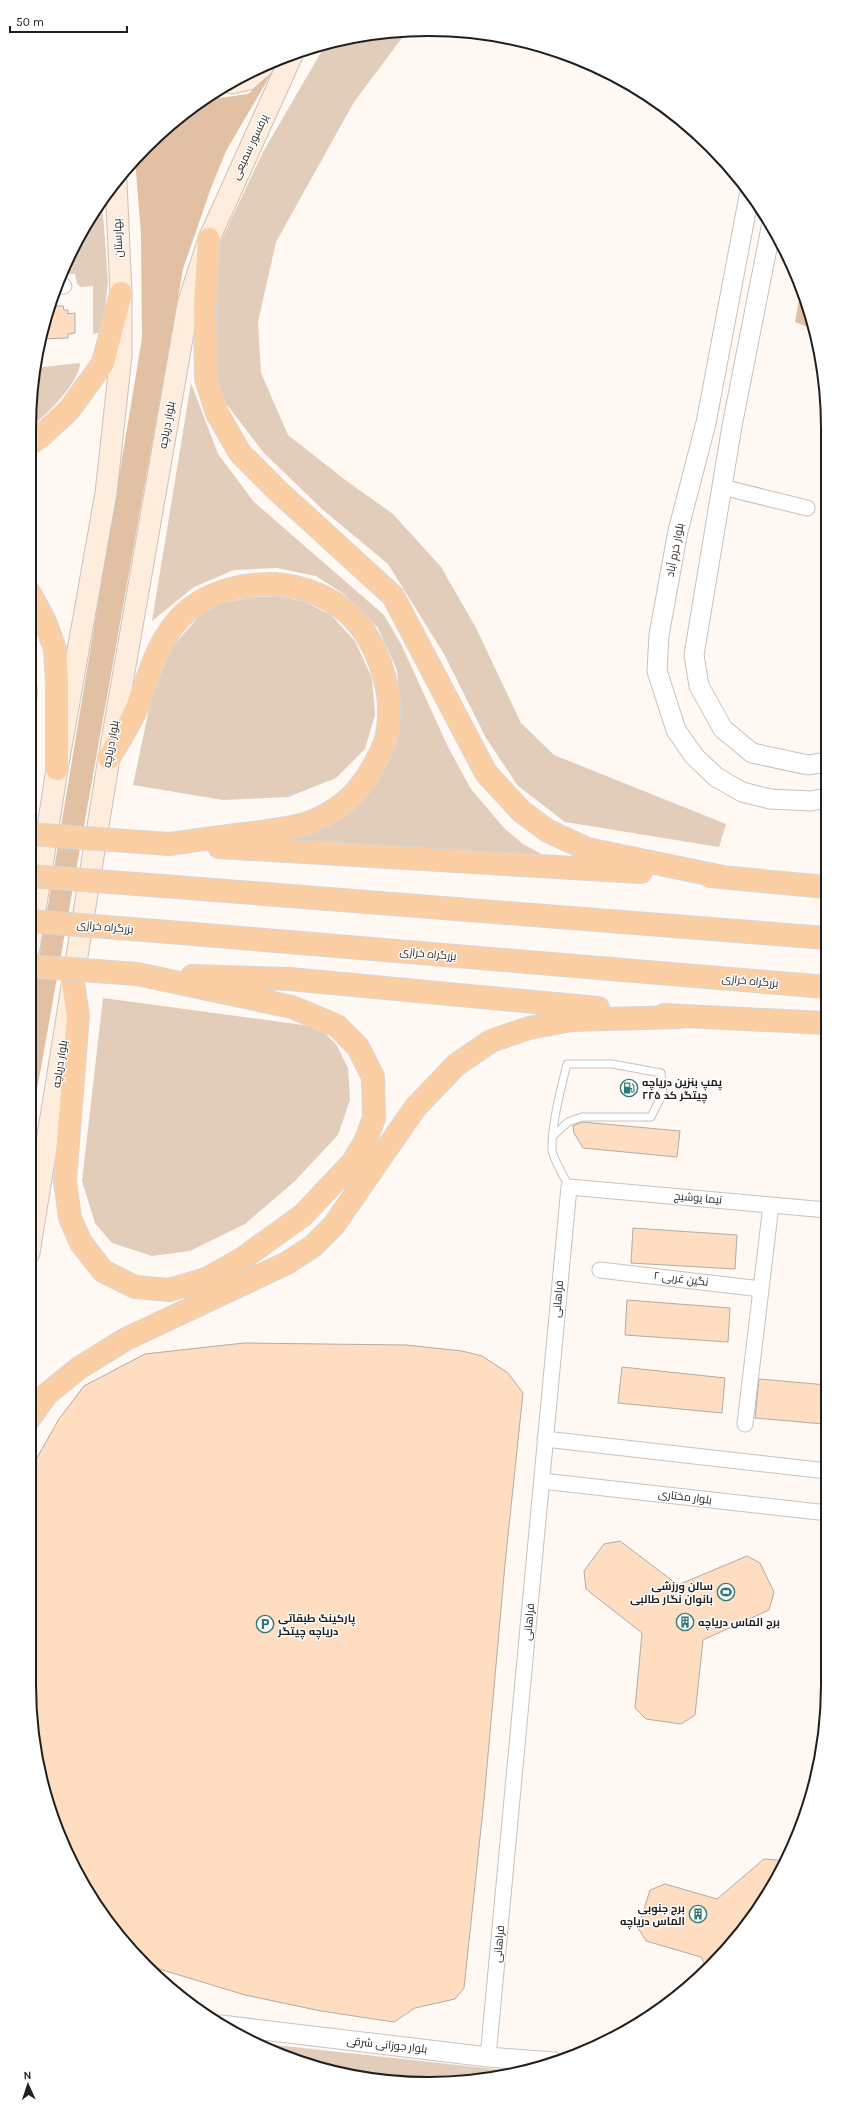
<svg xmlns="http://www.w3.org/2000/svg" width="857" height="2113" font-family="Karla,Cairo,sans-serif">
	<rect width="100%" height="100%" fill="#fff8f3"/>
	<path fill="#e2cdba" d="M 402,30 L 408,30 L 354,102 L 276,242 L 258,322 L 261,373 L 288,435 L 344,479 L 393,514 L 441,567 L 476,628 L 521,723 L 554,755 L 726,824 L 719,847 L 565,822 L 518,786 L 486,738 L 444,654 L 388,564 L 323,510 L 263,452 L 218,393 L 209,327 L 220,243 L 263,152 L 327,42 Z
		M 102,201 L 108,282 L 102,332 L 93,334 L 93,286 L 81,287 L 77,284 L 75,274 L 62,274 L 82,229 Z
		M 80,363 C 80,382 45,417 29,428 L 31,400 L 35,399 L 35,368 Z
		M 191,383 L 218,454 L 254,502 L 384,615 L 402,646 L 448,747 L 471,789 L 504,828 L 523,844 L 560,864 L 244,841 L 334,819 L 399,696 L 397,670 L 378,628 L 344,594 L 316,576 L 277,568 L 234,570 L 194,587 L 152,621 Z
		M 280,596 L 305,602 L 331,615 L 355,641 L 372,678 L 375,715 L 365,749 L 336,778 L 288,797 L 223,800 L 133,785 L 152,695 L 167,653 L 200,615 L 223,603 L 252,597 Z
		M 29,638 L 32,643 L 38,691 L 31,771 L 29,771 Z
		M 103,998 L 318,1027 L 336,1044 L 348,1068 L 350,1100 L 338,1135 L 294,1182 L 245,1224 L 190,1251 L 152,1256 L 112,1243 L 95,1223 L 82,1181 Z
		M 257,2043 L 522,2072 C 471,2087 399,2074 346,2070 C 318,2075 282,2054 257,2043 Z"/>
	<path fill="#e1c0a3" d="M 274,69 L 226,151 L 211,188 L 183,269 L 29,1135 L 29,1020 L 142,338 L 141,234 L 135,159 L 185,112 L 205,100 L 248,94 Z
		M 801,289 L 814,325 L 815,330 L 795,322 Z"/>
	<path fill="#feddc0" stroke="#b2aca7" d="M 49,306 L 63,306 L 64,310 L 68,310 L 68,314 L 75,313 L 75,333 L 68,334 L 68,338 L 41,339 Z
		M 582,1122 L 680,1131 L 677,1157 L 583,1148 L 574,1133 L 573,1126 Z
		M 633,1228 L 737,1235 L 735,1269 L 631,1263 Z
		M 627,1300 L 730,1308 L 728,1342 L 625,1335 Z
		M 244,1343 L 406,1345 L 462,1351 L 482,1356 L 508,1373 L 523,1393 L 505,1564 L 484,1800 L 464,1988 L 455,1999 L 415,2008 L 394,2022 L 321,2011 L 245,1995 L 146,1965 L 128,1948 L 82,1884 L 50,1813 L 37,1762 L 29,1684 L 29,1479 L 34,1463 L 59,1419 L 84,1386 L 145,1354 Z
		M 622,1367 L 725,1378 L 722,1413 L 618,1403 Z
		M 759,1379 L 827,1385 L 824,1424 L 755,1418 Z
		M 620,1541 L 678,1585 L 747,1556 L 760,1563 L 774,1592 L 769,1610 L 703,1640 L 695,1715 L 681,1724 L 646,1719 L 635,1708 L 642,1633 L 586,1589 L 584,1571 L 604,1544 Z
		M 764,1859 L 787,1861 L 745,1928 L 707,1969 L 701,1957 L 646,1941 L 638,1928 L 650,1890 L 665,1884 L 717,1899 Z"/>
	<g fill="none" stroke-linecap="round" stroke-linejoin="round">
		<defs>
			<path id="service" d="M 554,1135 L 568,1122 L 582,1117 L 651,1117 L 663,1093 L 661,1073 L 612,1064 L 567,1064 C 561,1088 551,1126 552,1150 C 553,1159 565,1178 569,1187"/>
			<path id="minor" d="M 57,286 L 64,286
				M 722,487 L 807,508
				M 600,1270 L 761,1289
				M 745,1424 L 771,1205
				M 545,1439 L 827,1471
				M 542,1481 L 828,1513
				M 488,2057 L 569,1187 L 827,1210"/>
			<path id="tertiary" d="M 749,196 L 706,423 L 678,531 L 659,635 L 657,671 L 676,730 L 694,756 L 716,777 L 742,792 L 770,799 L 811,801 L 826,798
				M 771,228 L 732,426 L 694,655 L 699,686 L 723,729 L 752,753 L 808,765 L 826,762
				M 221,2025 L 488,2057 L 554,2062"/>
			<path id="secondary" d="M 232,83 L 248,79 L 263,66
				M 29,949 L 57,769 L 106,493 L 121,355 L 121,293 L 116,182
				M 29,1253 L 109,758 L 188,304 L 209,239 L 292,55"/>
			<path id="trunk" d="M 209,239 L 205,307 L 206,379 L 217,413 L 240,453 L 278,491 L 393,596 L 486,773 L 522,812 L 548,831 L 587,849 L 723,877
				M 29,444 L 41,436 L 69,410 L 103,363 L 121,293
				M 29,592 L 44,619 L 55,649 L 57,684 L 57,769
				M 109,758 C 118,742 129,726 136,710 C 149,677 157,639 184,614 C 202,597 229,587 254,585 C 283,581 314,589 339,606 C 376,632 396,691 387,735 C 384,748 377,761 370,772 C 359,791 342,807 322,817 C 301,828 277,829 254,833 C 226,836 198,840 169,844
				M 219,847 L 641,872
				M 710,876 L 826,887
				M 163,886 L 826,938
				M 157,931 L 826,987
				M 192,976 L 290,979 L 598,1008
				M 73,983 L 78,1015 L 65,1181 L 70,1218 L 81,1243 L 103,1271 L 135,1287 L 169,1290 L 206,1279 L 242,1259 L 303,1215 L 353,1162 L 365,1142 L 374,1118 L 373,1077 L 358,1047 L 337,1026 L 292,1007 L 137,974
				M 664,1015 L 826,1023
				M 29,1419 L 47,1394 L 79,1368 L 126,1339 L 287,1263 L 313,1246 L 334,1225 L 415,1108 L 456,1065 L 491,1041 L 529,1028 L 572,1020 L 679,1017"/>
		</defs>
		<use href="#service" stroke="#c8c2bd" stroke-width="9"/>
		<use href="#minor" stroke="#c8c2bd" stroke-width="17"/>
		<use href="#tertiary" stroke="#c8c2bd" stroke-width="21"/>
		<use href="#secondary" stroke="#c8c2bd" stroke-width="23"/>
		<use href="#trunk" stroke="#d7d7d6" stroke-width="24"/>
		<use href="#service" stroke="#fff" stroke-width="7"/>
		<use href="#minor" stroke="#fff" stroke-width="15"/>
		<use href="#tertiary" stroke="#fff" stroke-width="19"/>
		<use href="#secondary" stroke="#feecdc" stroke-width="21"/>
		<use href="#trunk" stroke="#fccea3" stroke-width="22"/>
		<defs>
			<path id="trunk-bridge" d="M 29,834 L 169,844
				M 29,876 L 163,886
				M 29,921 L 157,931
				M 29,966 L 137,974"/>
		</defs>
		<use href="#trunk-bridge" stroke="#d7d7d6" stroke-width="24" stroke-linecap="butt"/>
		<use href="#trunk-bridge" stroke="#fccea3" stroke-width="22"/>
	</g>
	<defs>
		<symbol id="fuel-ring" viewBox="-11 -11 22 22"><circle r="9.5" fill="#fff" stroke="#317974" stroke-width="1.5"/><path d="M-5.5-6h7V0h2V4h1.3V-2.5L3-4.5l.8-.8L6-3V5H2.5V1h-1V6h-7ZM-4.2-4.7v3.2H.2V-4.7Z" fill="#317974"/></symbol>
		<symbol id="stadium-ring" viewBox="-11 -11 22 22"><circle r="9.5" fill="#fff" stroke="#317974" stroke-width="1.5"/><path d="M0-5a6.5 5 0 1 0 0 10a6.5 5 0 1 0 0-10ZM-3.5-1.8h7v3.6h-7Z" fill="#317974"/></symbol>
		<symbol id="building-ring" viewBox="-11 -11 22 22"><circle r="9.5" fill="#fff" stroke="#317974" stroke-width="1.5"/><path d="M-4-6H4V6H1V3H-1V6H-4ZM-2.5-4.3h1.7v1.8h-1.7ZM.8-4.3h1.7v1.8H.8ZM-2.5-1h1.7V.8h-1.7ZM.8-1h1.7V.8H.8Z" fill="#317974"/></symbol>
		<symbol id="parking-ring" viewBox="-11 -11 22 22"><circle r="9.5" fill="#fff" stroke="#317974" stroke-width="1.5"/><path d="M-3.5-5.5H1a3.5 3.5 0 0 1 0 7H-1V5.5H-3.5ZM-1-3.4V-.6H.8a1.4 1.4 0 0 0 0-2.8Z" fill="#317974"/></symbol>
	</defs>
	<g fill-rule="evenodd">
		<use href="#fuel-ring" x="619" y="1078" width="20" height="20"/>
		<use href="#stadium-ring" x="716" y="1582" width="20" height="20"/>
		<use href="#building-ring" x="675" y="1612" width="20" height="20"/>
		<use href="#parking-ring" x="255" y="1614" width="20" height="20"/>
		<use href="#building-ring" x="688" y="1904" width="20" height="20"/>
	</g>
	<g text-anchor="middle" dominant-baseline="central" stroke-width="3" stroke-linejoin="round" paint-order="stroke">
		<g font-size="11" fill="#211f1d" stroke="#fff">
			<text transform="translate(250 147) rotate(-65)">پرفسور سمیعی</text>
			<text transform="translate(118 238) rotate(-93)">بهارستان</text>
			<text transform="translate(167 425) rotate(-80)">بلوار دریاچه</text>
			<text transform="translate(675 550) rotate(-79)">بلوار خرم آباد</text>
			<text transform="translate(111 744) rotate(-80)">بلوار دریاچه</text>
			<text transform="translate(105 927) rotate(5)">بزرگراه خرازی</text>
			<text transform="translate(428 954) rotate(5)">بزرگراه خرازی</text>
			<text transform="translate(750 981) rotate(5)">بزرگراه خرازی</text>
			<text transform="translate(60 1064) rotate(-81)">بلوار دریاچه</text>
			<text transform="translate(698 1198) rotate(5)">نیما یوشیج</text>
			<text transform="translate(681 1279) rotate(7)">نگین غربی ۲</text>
			<text transform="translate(558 1299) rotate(-85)">فراهانی</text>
			<text transform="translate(685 1497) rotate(7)">بلوار مختاری</text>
			<text transform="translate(529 1622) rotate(-85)">فراهانی</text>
			<text transform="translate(499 1944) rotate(-85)">فراهانی</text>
			<text transform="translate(387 2045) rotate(6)">بلوار جوزانی شرقی</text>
		</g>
		<g font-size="11" font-weight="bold" fill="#211f1d" stroke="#fff" text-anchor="start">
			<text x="642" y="1082">پمپ بنزین دریاچه<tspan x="642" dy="13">چیتگر کد ۲۲۵</tspan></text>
			<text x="713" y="1586" text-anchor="end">سالن ورزشی<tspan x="713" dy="13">بانوان نگار طالبی</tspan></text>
			<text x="278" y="1618">پارکینگ طبقاتی<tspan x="278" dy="13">دریاچه چیتگر</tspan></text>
			<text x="698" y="1622">برج الماس دریاچه</text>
			<text x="685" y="1908" text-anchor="end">برج جنوبی<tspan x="685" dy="13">الماس دریاچه</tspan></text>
		</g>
	</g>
	<path d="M0 0H857V2113H0ZM428 36H429A392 392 0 0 1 821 428V1685A392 392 0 0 1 429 2077H428A392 392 0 0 1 36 1685V428A392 392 0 0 1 428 36Z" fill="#fff" fill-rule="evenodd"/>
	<path fill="none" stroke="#211f1d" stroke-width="2" d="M428 36H429A392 392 0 0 1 821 428V1685A392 392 0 0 1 429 2077H428A392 392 0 0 1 36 1685V428A392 392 0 0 1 428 36Z"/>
	<g transform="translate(28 2085) rotate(357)" stroke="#ffffff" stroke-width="3" paint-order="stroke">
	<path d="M0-3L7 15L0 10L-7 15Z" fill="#211f1d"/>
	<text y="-6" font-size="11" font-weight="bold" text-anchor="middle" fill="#211f1d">N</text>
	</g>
	<path d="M10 26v6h117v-6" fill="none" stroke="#211f1d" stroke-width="2"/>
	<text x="16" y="26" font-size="12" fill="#211f1d" stroke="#ffffff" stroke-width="3" paint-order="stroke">50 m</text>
</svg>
